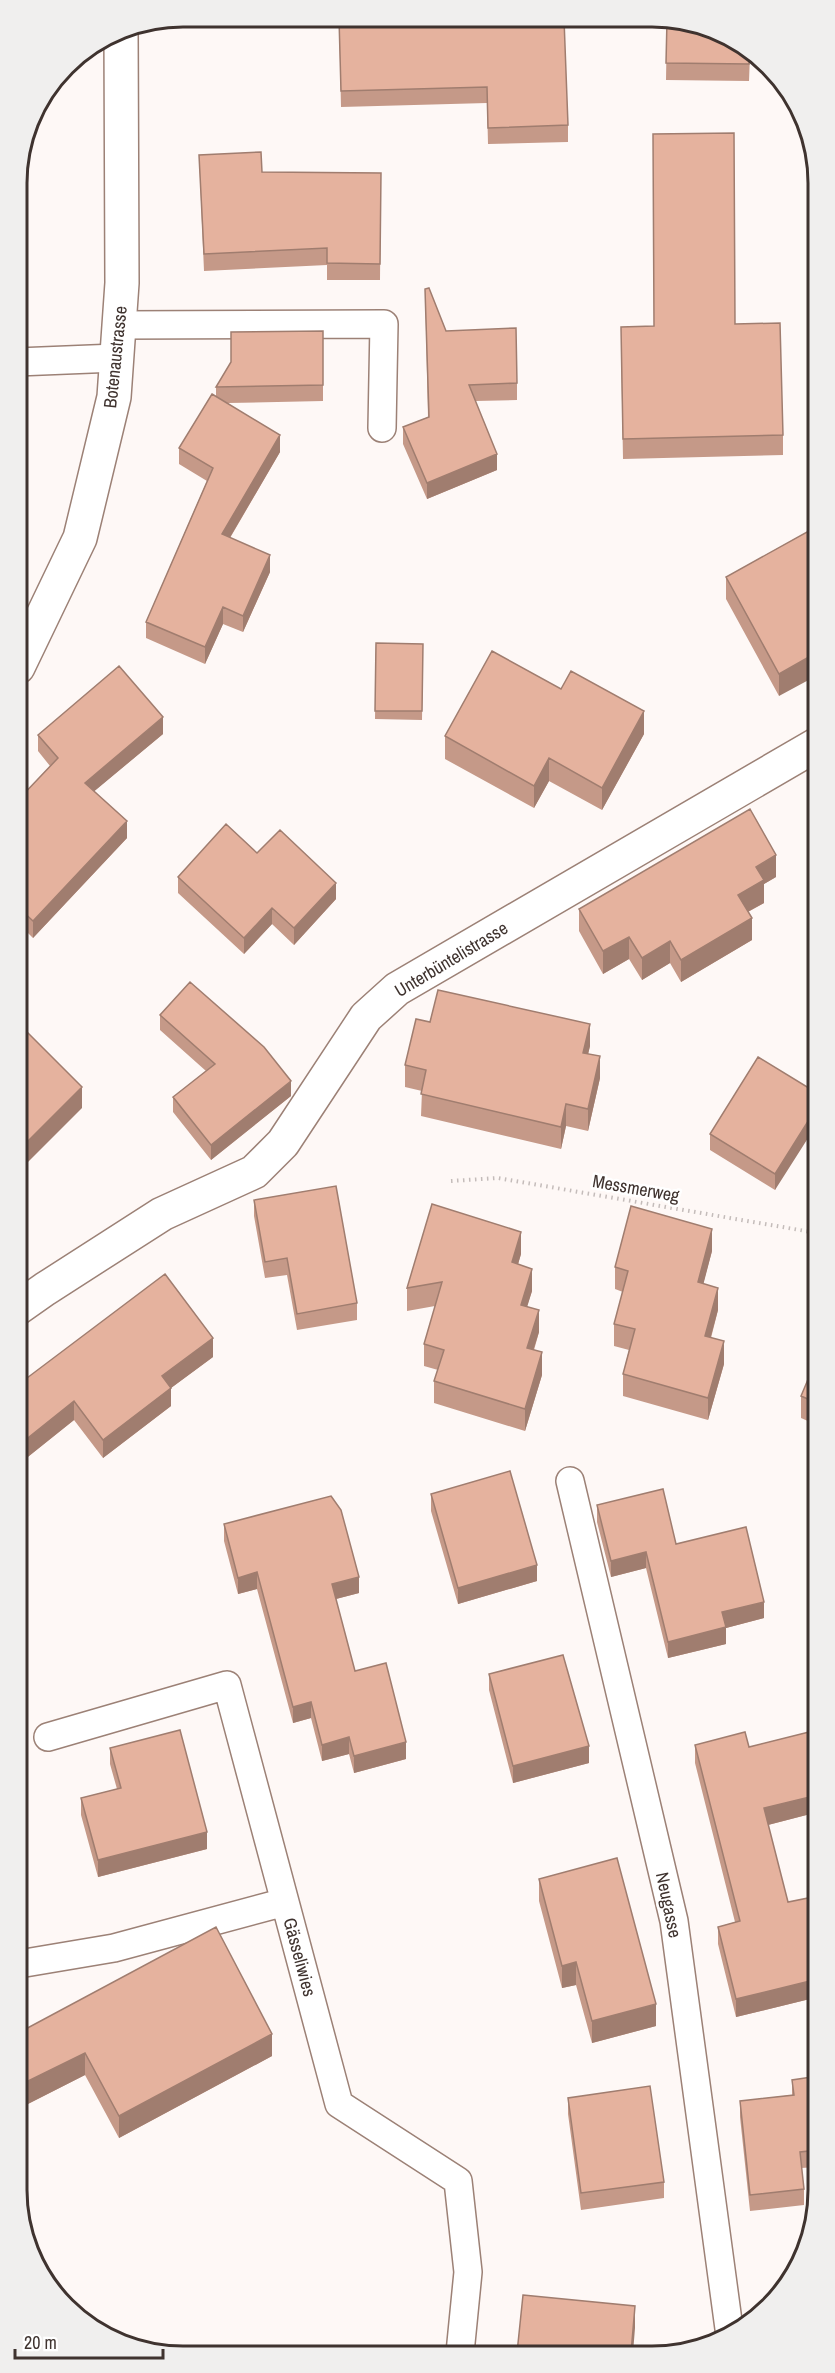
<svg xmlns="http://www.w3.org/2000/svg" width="835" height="2373" font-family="'Archivo Narrow',sans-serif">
	<rect width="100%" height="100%" fill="#fef8f6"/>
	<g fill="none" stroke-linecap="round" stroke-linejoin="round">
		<defs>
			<path id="lane" d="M 119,325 L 384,324 L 382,428
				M 17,362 L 116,358
				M 570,1481 L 674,1921 L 730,2336
				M 48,1737 L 227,1685 L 339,2104 L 458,2181 L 468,2272 L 460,2353
				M 19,1964 L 114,1948 L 285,1902"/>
			<path id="street" d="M 18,667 L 80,538 L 114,397 L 122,283 L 121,29
				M 18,1308 L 45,1289 L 162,1214 L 254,1172 L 283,1143 L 366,1017 L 397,989 L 816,745"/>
		</defs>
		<use href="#lane" stroke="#9c8176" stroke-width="30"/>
		<use href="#street" stroke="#9c8176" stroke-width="36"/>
		<path stroke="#c4bcba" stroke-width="4" stroke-dasharray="1.5 4.5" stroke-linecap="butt" d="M 451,1181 L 498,1178 L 817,1233"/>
		<use href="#lane" stroke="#fff" stroke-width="27"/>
		<use href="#street" stroke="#fff" stroke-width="33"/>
	</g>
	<path fill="#c59988" d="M 339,18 L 415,18 L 415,20 L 568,125 L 568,142 L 488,144 L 487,103 L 341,107 Z
		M 667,20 L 750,55 L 749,81 L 666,80 Z
		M 199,155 L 262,172 L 381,173 L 380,280 L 327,280 L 327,265 L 204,271 Z
		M 425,289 L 446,331 L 517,383 L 517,400 L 475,401 L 497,470 L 427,499 L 403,444 L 403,427 L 428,417 Z
		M 735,324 L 783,435 L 783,455 L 623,459 L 621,347 Z
		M 323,331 L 323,401 L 228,403 L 280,452 L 230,538 L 270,572 L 243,632 L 223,624 L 205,664 L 146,638 L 146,622 L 207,481 L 179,464 L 179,448 L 216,396 L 216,387 Z
		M 816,527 L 779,696 L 726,599 L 726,577 Z
		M 376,643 L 423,644 L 422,720 L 375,719 Z
		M 561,689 L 644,734 L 602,810 L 549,781 L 534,808 L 445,759 L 445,736 Z
		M 163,734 L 94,791 L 127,838 L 33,938 L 18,923 L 18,800 L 50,766 L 38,751 L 38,735 Z
		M 257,853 L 336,899 L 294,945 L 272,924 L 244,954 L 178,893 L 178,877 Z
		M 776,877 L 764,884 L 764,903 L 748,912 L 752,940 L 681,982 L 670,963 L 642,980 L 629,959 L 603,974 L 579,931 L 579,909 Z
		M 160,1015 L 291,1096 L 211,1160 L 173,1112 L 173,1097 L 206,1071 L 160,1030 Z
		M 430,1022 L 590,1046 L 588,1054 L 600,1078 L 588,1131 L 566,1126 L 561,1149 L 421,1116 L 422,1091 L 405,1087 L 405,1065 Z
		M 817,1093 L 775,1190 L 710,1150 L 710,1134 Z
		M 254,1200 L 357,1303 L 357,1320 L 297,1330 L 287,1275 L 265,1278 L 254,1216 Z
		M 712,1251 L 703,1284 L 718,1310 L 711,1338 L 724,1364 L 708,1420 L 623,1396 L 623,1374 L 629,1350 L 614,1346 L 614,1324 L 623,1292 L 615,1289 L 615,1267 Z
		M 521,1254 L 518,1264 L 532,1291 L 527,1306 L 539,1332 L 534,1350 L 542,1375 L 525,1431 L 434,1403 L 434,1381 L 438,1370 L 424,1366 L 424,1344 L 435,1306 L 407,1311 L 407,1288 Z
		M 213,1357 L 171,1388 L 171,1406 L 103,1458 L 74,1420 L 19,1464 L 19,1384 Z
		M 817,1358 L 817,1425 L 801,1418 L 801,1396 Z
		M 431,1494 L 537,1581 L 458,1604 L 431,1511 Z
		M 597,1505 L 676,1544 L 764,1618 L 726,1628 L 726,1644 L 668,1658 L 646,1568 L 611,1577 L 597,1522 Z
		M 224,1524 L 359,1593 L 336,1599 L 355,1671 L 406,1759 L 354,1773 L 349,1754 L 322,1761 L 311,1718 L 293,1723 L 257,1589 L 238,1594 L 224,1541 Z
		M 489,1674 L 589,1763 L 513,1783 L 489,1690 Z
		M 817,1730 L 818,1812 L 768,1825 L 788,1902 L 818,1896 L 818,1997 L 736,2017 L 718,1944 L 718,1927 L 735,1922 L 695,1763 L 695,1745 L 749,1747 Z
		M 110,1748 L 207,1849 L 98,1877 L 81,1815 L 81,1798 L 117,1789 L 110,1764 Z
		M 539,1879 L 656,2026 L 592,2043 L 576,1985 L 562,1988 L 539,1901 Z
		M 20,2032 L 272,2056 L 119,2138 L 85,2075 L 20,2108 Z
		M 818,2076 L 818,2167 L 801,2168 L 804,2189 L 804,2205 L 750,2211 L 740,2117 L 740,2101 L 792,2095 L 792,2080 Z
		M 568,2098 L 664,2182 L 664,2198 L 581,2210 L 568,2114 Z"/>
	<path fill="#a07d6f" d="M 280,435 L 280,452 L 222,551 L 222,534 Z
		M 497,454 L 497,470 L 427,499 L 427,483 Z
		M 270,555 L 270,572 L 243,632 L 243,616 Z
		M 223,607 L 223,624 L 205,664 L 205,647 Z
		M 816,653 L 816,676 L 779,696 L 779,674 Z
		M 644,711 L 644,734 L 602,810 L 602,788 Z
		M 163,717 L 163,734 L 85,799 L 85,783 Z
		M 549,758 L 549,781 L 534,808 L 534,786 Z
		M 127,821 L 127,838 L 33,938 L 33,921 Z
		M 776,855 L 776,877 L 764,884 L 764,903 L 738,917 L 738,895 L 756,867 Z
		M 336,883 L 336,899 L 294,945 L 294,928 Z
		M 272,908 L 272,924 L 244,954 L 244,938 Z
		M 752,918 L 752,940 L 681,982 L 681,960 Z
		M 629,937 L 629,959 L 603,974 L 603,951 Z
		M 670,941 L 670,963 L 642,980 L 642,958 Z
		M 590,1024 L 590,1046 L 583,1075 L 583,1053 Z
		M 600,1056 L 600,1078 L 588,1131 L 588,1109 Z
		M 291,1081 L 291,1096 L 211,1160 L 211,1145 Z
		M 82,1087 L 82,1108 L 18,1172 L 18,1151 Z
		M 566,1104 L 566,1126 L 561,1149 L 561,1127 Z
		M 817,1107 L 817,1124 L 775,1190 L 775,1174 Z
		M 712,1229 L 712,1251 L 698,1305 L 698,1282 Z
		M 521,1232 L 521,1254 L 512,1285 L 512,1262 Z
		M 532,1269 L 532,1291 L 521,1327 L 521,1305 Z
		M 718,1288 L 718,1310 L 705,1358 L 705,1336 Z
		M 539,1310 L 539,1332 L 527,1370 L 527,1348 Z
		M 213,1338 L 213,1357 L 171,1388 L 171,1406 L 103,1458 L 103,1440 L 162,1376 Z
		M 724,1341 L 724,1364 L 708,1420 L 708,1398 Z
		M 542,1352 L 542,1375 L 525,1431 L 525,1409 Z
		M 74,1401 L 74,1420 L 19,1464 L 19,1445 Z
		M 646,1552 L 646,1568 L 611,1577 L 611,1561 Z
		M 537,1565 L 537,1581 L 458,1604 L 458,1588 Z
		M 257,1572 L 257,1589 L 238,1594 L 238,1578 Z
		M 359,1577 L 359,1593 L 332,1600 L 332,1584 Z
		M 764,1602 L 764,1618 L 726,1628 L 726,1644 L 668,1658 L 668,1642 L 722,1612 Z
		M 19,1662 L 20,1662 L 20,1681 L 19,1681 Z
		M 311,1702 L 311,1718 L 293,1723 L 293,1707 Z
		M 349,1737 L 349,1754 L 322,1761 L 322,1745 Z
		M 406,1742 L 406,1759 L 354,1773 L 354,1756 Z
		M 589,1746 L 589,1763 L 513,1783 L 513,1766 Z
		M 818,1795 L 818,1812 L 764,1826 L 764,1808 Z
		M 207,1832 L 207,1849 L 98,1877 L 98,1860 Z
		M 576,1962 L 576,1985 L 562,1988 L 562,1966 Z
		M 818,1979 L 818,1997 L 736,2017 L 736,1999 Z
		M 656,2004 L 656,2026 L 592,2043 L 592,2021 Z
		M 272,2034 L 272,2056 L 119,2138 L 119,2116 Z
		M 85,2053 L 85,2075 L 20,2108 L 20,2085 Z
		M 635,2306 L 635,2328 L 633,2353 L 631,2353 Z"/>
	<path fill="#e5b29e" stroke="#a07d6f" stroke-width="1.5" d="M 339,18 L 415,18 L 415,20 L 458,18 L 564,19 L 568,125 L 488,128 L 487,87 L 341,91 Z
		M 667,20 L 685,20 L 749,55 L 749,64 L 666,63 Z
		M 734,133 L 735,324 L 780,323 L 783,435 L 623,439 L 621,327 L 654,326 L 653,134 Z
		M 261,152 L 262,172 L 381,173 L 380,264 L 327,263 L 327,248 L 204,254 L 199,155 Z
		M 429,288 L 446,331 L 516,328 L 517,383 L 469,385 L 497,454 L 427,483 L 403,427 L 429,417 L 425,289 Z
		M 323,331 L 323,385 L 216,387 L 231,362 L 231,332 Z
		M 212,394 L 280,435 L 222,534 L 270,555 L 243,616 L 223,607 L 205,647 L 146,622 L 213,468 L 179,448 Z
		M 816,527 L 816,653 L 779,674 L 726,577 Z
		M 376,643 L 423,644 L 422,711 L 375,711 Z
		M 492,651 L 561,689 L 571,671 L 644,711 L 602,788 L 549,758 L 534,786 L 445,736 Z
		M 119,666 L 163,717 L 85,783 L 127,821 L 33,921 L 18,907 L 18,800 L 58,758 L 38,735 Z
		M 750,809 L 776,855 L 756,867 L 764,880 L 738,895 L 752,918 L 681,960 L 670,941 L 642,958 L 629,937 L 603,951 L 579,909 Z
		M 226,824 L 257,853 L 280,830 L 336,883 L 294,928 L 272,908 L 244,938 L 178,877 Z
		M 190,982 L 264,1047 L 291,1081 L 211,1145 L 173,1097 L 215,1064 L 160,1015 Z
		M 438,990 L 590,1024 L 583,1053 L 600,1056 L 588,1109 L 566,1104 L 561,1127 L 421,1094 L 426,1070 L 405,1065 L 416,1019 L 430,1022 Z
		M 18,1023 L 82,1087 L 18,1151 Z
		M 758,1057 L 817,1093 L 817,1107 L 775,1174 L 710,1134 Z
		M 336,1186 L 357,1303 L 297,1314 L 287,1258 L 265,1262 L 254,1200 Z
		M 432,1204 L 521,1232 L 512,1262 L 532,1269 L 521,1305 L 539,1310 L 527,1348 L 542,1352 L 525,1409 L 434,1381 L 444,1350 L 424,1344 L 442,1282 L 407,1288 Z
		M 631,1206 L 712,1229 L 698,1282 L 718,1288 L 705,1336 L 724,1341 L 708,1398 L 623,1374 L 635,1329 L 614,1324 L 628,1271 L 615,1267 Z
		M 165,1274 L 213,1338 L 162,1376 L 171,1388 L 103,1440 L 74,1401 L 19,1445 L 19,1384 Z
		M 817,1358 L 817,1403 L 801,1396 Z
		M 510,1471 L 537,1565 L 458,1588 L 431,1494 Z
		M 663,1489 L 676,1544 L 746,1527 L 764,1602 L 722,1612 L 726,1627 L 668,1642 L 646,1552 L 611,1561 L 597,1505 Z
		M 331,1496 L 341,1510 L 359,1577 L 332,1584 L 355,1671 L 386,1663 L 406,1742 L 354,1756 L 349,1737 L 322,1745 L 311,1702 L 293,1707 L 257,1572 L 238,1578 L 224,1524 Z
		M 563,1655 L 589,1746 L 513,1766 L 489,1674 Z
		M 180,1730 L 207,1832 L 98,1860 L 81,1798 L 121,1788 L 110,1748 Z
		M 817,1730 L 818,1795 L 764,1808 L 788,1902 L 818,1896 L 818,1979 L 736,1999 L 718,1927 L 740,1921 L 695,1745 L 745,1732 L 749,1747 Z
		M 617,1858 L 656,2004 L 592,2021 L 576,1962 L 562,1966 L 539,1879 Z
		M 216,1927 L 272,2034 L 119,2116 L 85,2053 L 20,2085 L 20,2032 Z
		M 818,2076 L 818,2150 L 800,2152 L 804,2189 L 750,2195 L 740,2101 L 794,2095 L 792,2080 Z
		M 650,2086 L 664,2182 L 581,2193 L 568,2098 Z
		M 523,2295 L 635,2306 L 631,2353 L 517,2353 Z"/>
	<g text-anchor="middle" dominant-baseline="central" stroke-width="5" stroke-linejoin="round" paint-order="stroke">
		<g font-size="18" fill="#3f332f" stroke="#fff">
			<text transform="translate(115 357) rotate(-84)">Botenaustrasse</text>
			<text transform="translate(451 959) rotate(-31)">Unterbüntelistrasse</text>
			<text transform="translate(636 1188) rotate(10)">Messmerweg</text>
			<text transform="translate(669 1905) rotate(78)">Neugasse</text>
			<text transform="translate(300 1957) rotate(75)">Gässeliwies</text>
		</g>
	</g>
	<path d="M0 0H835V2373H0ZM183 27H652A156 156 0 0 1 808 183V2190A156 156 0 0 1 652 2346H183A156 156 0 0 1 27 2190V183A156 156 0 0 1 183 27Z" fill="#f0efee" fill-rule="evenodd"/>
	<path fill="none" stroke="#3f332f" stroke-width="3" d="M183 27H652A156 156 0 0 1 808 183V2190A156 156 0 0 1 652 2346H183A156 156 0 0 1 27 2190V183A156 156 0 0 1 183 27Z"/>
	<path d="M15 2349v9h148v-9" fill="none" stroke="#3f332f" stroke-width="3"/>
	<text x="24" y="2349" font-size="18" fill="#3f332f" stroke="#ffffff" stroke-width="4.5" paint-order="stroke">20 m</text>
</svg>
